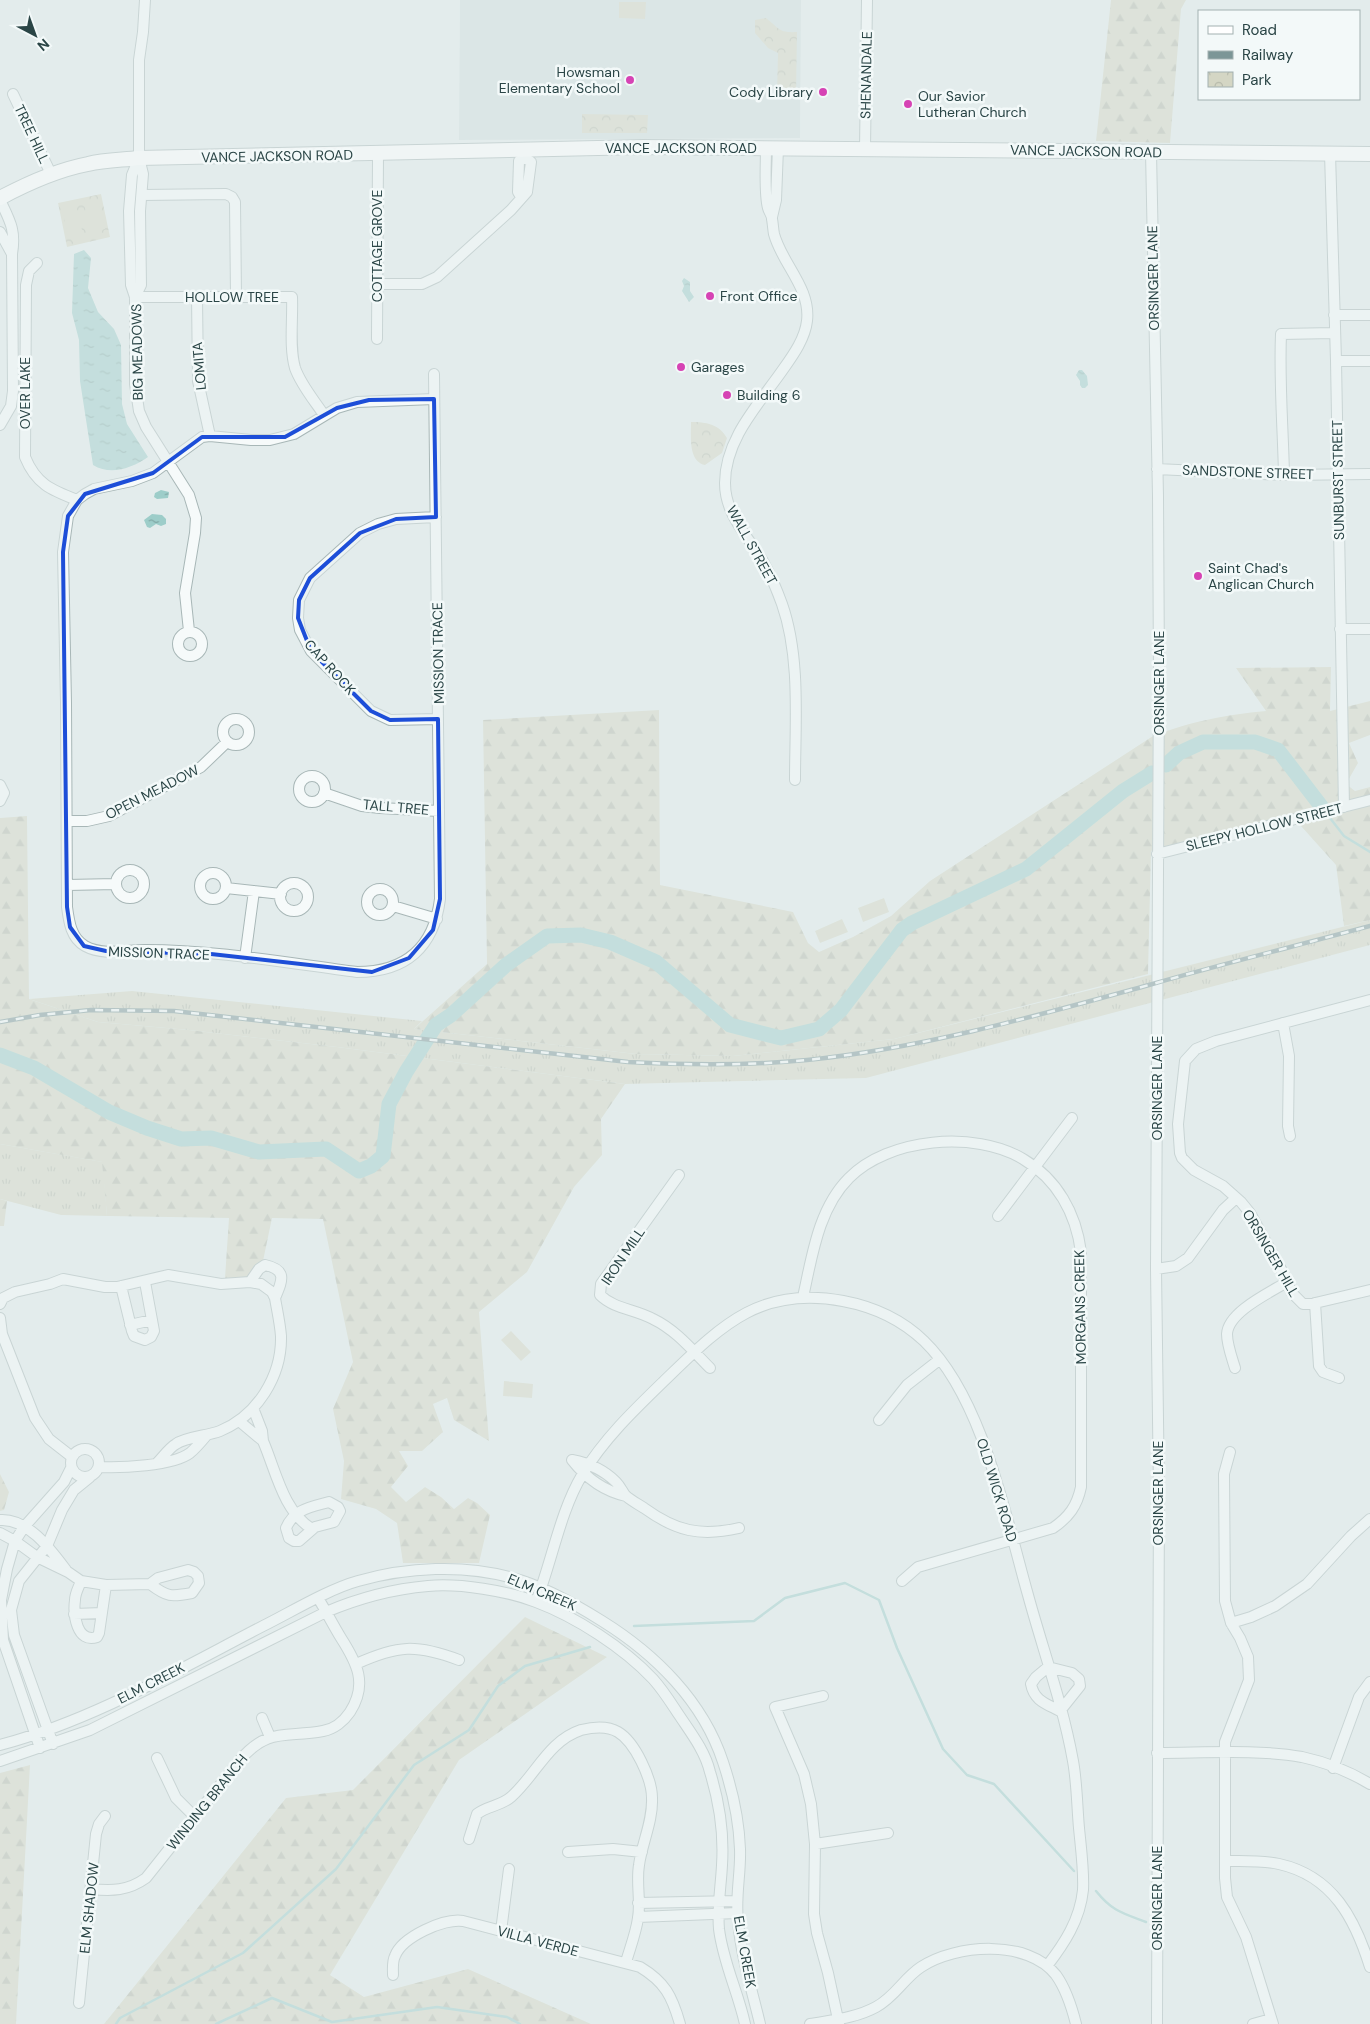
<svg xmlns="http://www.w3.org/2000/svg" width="1370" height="2024" font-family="'DM Sans',sans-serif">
	<defs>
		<pattern id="grass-tufts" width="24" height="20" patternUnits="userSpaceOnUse" patternTransform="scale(1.25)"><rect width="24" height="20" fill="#d4d6c4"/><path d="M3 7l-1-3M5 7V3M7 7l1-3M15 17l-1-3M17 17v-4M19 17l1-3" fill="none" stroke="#b6b9aa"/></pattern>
		<pattern id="forest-firs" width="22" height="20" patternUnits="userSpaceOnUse" patternTransform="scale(1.25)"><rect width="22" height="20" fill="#d4d6c4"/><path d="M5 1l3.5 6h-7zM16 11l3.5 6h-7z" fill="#b6b9aa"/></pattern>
		<pattern id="park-crowns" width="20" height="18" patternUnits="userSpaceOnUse" patternTransform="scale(1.25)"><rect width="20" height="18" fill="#d4d6c4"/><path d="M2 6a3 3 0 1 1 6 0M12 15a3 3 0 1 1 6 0" fill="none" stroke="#b6b9aa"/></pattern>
		<pattern id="water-ripples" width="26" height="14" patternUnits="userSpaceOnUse" patternTransform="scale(1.25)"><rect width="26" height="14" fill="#9dcdc9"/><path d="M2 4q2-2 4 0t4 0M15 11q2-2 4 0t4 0" fill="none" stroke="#80a8a5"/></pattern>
	</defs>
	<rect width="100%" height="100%" fill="#e3ecec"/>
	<path fill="#d1dede" d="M 460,0 L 801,0 L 800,138 L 459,140 Z"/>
	<path fill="url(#grass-tufts)" d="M 1370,920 L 1370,945 L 866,1078 L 625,1084 L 337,1047 L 189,1030 L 98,1022 L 29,999 L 132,991 L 422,1021 L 414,1029 L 636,1054 L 733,1056 L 894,1039 Z
		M 0,1144 L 103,1162 L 107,1216 L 61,1215 L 0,1199 Z"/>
	<path fill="url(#forest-firs)" d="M 1111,0 L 1186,0 L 1181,9 L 1170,143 L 1096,141 Z
		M 1331,667 L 1330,711 L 1370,701 L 1370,735 L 1349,743 L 1358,763 L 1346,784 L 1355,791 L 1370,787 L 1370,920 L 1344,926 L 1336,865 L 1292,816 L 1151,851 L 1148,974 L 894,1039 L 733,1056 L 636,1054 L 414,1029 L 487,964 L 483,720 L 659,710 L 660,885 L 793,912 L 808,943 L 819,952 L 853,937 L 891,916 L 930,881 L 1153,736 C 1193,721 1224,715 1266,711 L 1236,668 Z
		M 27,816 L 29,999 L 98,1022 L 189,1030 L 337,1047 L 625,1084 L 601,1119 L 602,1155 L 574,1187 L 527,1272 L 479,1312 L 489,1441 L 454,1420 L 447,1398 L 433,1404 L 443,1432 L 422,1451 L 399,1451 L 408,1466 L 391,1487 L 406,1502 L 425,1487 L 441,1497 L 454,1509 L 468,1498 L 477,1503 L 490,1515 L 479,1563 L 403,1563 L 397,1523 L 376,1509 L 341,1499 L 344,1461 L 333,1409 L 353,1362 L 323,1219 L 272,1218 L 263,1261 L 248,1279 L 225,1278 L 229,1218 L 107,1216 L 102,1162 L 0,1144 L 0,818 Z
		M 0,1199 L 7,1201 L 4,1226 L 0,1226 Z
		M 0,1474 L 9,1492 L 4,1510 L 0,1511 Z
		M 525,1617 L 607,1657 L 459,1760 L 330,1975 L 364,1997 L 468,1969 L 591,2024 L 104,2024 L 286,1798 L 353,1790 Z
		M 30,1765 L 16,2024 L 0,2024 L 0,1773 Z"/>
	<path fill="url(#park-crowns)" d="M 766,18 C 779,28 778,33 797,32 L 796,94 L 777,93 L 778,53 L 768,48 L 755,33 L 755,20 Z
		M 582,114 L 648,115 L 647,133 L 582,133 Z
		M 101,194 L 110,237 L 67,247 L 58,203 Z
		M 691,422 C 706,422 719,424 727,438 L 722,453 L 705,465 C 688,461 691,436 691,422 Z"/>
	<path fill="#d4d6c4" d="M 619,2 L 646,2 L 645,19 L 619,18 Z
		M 98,200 L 105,229 L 91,232 L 84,204 Z
		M 76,206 L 83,234 L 69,238 L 62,209 Z
		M 884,898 L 889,912 L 863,922 L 858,908 Z
		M 842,919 L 848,932 L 820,943 L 815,931 Z
		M 511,1331 L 531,1352 L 521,1361 L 501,1340 Z
		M 504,1381 L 533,1384 L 532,1398 L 503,1396 Z"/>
	<path fill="url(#water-ripples)" d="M 84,250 L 91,258 L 88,288 L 98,312 L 114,329 L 121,345 L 122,404 L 127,424 L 148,457 C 132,468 111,476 93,465 L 80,381 L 79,340 L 72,313 L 74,254 Z
		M 684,278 L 690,282 L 690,291 L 694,297 L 689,302 L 682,291 L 684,286 L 682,281 Z
		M 1079,370 L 1082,370 L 1087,376 L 1088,385 L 1085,388 L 1082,388 L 1080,385 L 1080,381 L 1076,375 Z
		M 161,490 L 169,492 L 168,498 L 157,499 L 154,497 L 155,493 Z
		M 152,514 L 162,515 L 166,519 L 166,524 L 161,526 L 156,524 L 150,528 L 147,527 L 144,520 Z"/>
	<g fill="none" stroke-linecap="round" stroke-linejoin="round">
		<path stroke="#9dcdc9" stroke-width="2.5" d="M 1330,818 L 1344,836 L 1370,852
			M 634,1626 L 754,1621 L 785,1598 L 845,1583 L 879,1600 L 897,1648 L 943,1749 L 967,1775 L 994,1784 L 1074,1871
			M 1096,1891 C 1112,1911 1122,1913 1146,1922
			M 116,2024 L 120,2018 L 243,1953 L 336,1869 L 414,1765 L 469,1730 L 498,1686 L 525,1666 L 590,1647
			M 216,2024 L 272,1998 L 332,2022 L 437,2007 L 507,2017 L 520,2024"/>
		<path stroke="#9dcdc9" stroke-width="15" d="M 1166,765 L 1179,753 L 1203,742 L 1255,742 L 1278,750 L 1321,806
			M 0,1055 L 34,1068 L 109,1112 L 147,1128 L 181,1139 L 211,1138 L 259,1152 L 326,1149 L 359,1171 L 371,1166 L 383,1156 L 389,1104 L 406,1072 L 436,1025 L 451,1015 L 506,965 L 547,936 L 581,935 L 610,942 L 656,962 L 730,1025 L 781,1038 L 819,1029 L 841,1010 L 902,930 L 912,923 L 1026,869 L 1123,791 L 1152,773"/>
		<defs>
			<path id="street" d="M 13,94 L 51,174
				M 766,148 C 766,164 764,194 768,208 C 769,212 772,215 772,219 C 773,224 773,229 774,234 C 782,264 811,288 807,321 C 805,338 794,354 784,368 C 760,403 725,438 725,483 C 725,516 749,537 764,563 C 771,576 777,590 782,604 C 801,658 795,724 795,780
				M 865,149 L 867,0
				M 1151,152 L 1158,496 L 1159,674 L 1156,1269 L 1159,1494 L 1157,2024
				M 1330,153 L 1336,361 L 1344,807
				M 139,158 L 132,175 L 129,211 L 131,285 L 135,297 L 135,384 L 139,411 L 146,427 L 189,495 L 196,518 L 195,533 L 185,593 L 189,631
				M 519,161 L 518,192 L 521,197
				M 142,195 L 226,194 L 232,197 L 235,202 L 236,296
				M 0,200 C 10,221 16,230 12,254 L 13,391 L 11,406 L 0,425
				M 772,217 L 776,200 L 778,148
				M 0,232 L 12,254
				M 37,263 L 29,271 L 26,285 L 25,457 C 36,484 51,490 77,500
				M 377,284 L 422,284 L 437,277 L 511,210 L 527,192 L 531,162 L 525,158
				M 197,296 L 198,381 L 210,436
				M 135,297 L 141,285 L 140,211 L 143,174 L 139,158 L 139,60 L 143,32 L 145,0
				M 135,297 L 292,297 C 293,319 289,347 295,368 C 301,385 314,400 324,415
				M 1334,315 L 1370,315
				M 377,339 L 378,154
				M 1336,361 L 1370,361
				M 434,374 C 436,549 438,724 440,899 C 434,947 406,972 357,972 C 287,963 216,950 145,950 C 127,950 103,956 85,946 C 71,938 69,922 67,907 L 66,703 L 63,552 L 68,516 L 77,500 L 85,494 L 94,489 L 132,481 L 153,473 L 202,437 L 210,436 L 251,440 L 270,440 L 294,434 L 337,408 L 357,402 L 434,399
				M 1157,469 L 1284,475 L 1370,474
				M 1284,475 C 1283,428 1279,381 1281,334 L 1334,333
				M 436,517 L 396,519 L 378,524 L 360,533 L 310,578 L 299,600 L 298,618 L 300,630 L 311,651 L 371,711 L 390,720 L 438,719
				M 1340,629 L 1370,629
				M178 644a12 12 0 1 1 24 0a12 12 0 1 1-24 0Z
				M223 732a13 13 0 1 1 26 0a13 13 0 1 1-26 0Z
				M299 789a13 13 0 1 1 26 0a13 13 0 1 1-26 0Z
				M 0,785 L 4,793 L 0,801
				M 324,793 L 362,806 L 380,808 L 439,811
				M 67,821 L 87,821 L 109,816 L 201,767 L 227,742
				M 1157,854 L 1370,800
				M116 884a14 14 0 1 1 28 0a14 14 0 1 1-28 0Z
				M200 886a13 13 0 1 1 26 0a13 13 0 1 1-26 0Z
				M280 897a14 14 0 1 1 28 0a14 14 0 1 1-28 0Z
				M 67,885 L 116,884
				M 226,888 L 281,894
				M367 902a13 13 0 1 1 26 0a13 13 0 1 1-26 0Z
				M 393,906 L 437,919
				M 245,958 L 254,891
				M 1370,1000 L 1216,1041 L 1196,1049 L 1185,1061 L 1178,1124 L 1180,1153 L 1182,1158 L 1194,1170 L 1223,1186 L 1241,1202 L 1250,1213 L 1282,1271 L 1292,1293 L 1303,1304 L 1311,1304 L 1370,1290
				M 1283,1023 L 1289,1056 L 1288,1126 L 1290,1136
				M 679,1175 L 601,1284 L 600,1295 C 614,1309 635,1309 653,1319 C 676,1330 692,1350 710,1368
				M 998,1216 L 1072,1118
				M 1156,1269 L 1176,1266 L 1188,1258 L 1223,1210 L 1236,1198
				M 250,1282 L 259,1269 L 265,1265 C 288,1270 282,1281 275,1298
				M 121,1286 L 132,1331 L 134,1336 L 145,1340 L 151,1337 L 154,1331 L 145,1282
				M 803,1297 C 812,1257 818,1209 849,1178 C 888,1138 975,1130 1023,1159 C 1057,1179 1076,1213 1081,1252 L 1081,1487 C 1077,1506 1069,1517 1053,1528 L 918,1567 L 902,1581
				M 1315,1303 L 1319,1366 L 1323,1372 L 1339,1378
				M 0,1304 L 3,1298 L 15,1292 L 50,1284 L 63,1279 L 105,1287 L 117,1287 L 168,1275 L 221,1284 L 250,1282 L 261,1284 L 272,1292 L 275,1298 C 277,1310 280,1323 281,1336 C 282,1376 257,1416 220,1431 C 207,1436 185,1437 176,1444 C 169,1448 163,1457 157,1463
				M 0,1318 L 2,1334 L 35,1418 L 49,1439 L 72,1457
				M 130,1325 L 152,1320
				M 1235,1368 C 1232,1358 1227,1345 1227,1334 C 1228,1312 1269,1293 1287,1282
				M 253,1408 L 262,1431 L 263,1441 C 276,1471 283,1511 312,1529
				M 879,1420 L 907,1385 L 939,1360
				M 239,1421 L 263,1441
				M71 1463a14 14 0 1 1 28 0a14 14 0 1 1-28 0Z
				M 1230,1452 L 1224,1474 L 1225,1601 L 1231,1623 L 1240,1638 L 1248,1657 L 1249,1680 L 1225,1742 L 1225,1878 L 1227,1897 L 1246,1937 L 1273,2024
				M 99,1467 C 120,1468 173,1466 190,1453 C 196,1448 201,1442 206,1436
				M 626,1496 C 604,1491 586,1478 572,1460 C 588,1463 604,1470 616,1482 C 620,1486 622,1491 625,1495 C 630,1500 638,1504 644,1508 C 676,1531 700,1537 739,1528
				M 329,1502 L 338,1507 L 340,1511 L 334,1522 L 315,1527 L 299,1541 L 294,1541 L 289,1538 L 286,1528 C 294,1509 311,1507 329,1502 Z
				M 0,1520 C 28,1518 51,1550 66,1570
				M 0,1533 L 15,1541 L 37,1557 L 68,1572 L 81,1581 L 106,1585 L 150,1584 L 158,1578 L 188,1570 L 194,1572 L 198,1576 L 199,1583 L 192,1593 C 171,1597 167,1597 150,1584
				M 81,1581 C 79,1587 75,1593 75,1600 C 73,1615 77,1644 97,1637 L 99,1633 L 106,1585
				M 536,1602 C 552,1561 560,1512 582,1475 C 604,1439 633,1411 663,1382 C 719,1328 758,1285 843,1301 C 875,1307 901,1319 924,1341 C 983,1398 1006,1518 1028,1595 C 1043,1650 1063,1705 1073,1761 C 1077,1783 1077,1806 1079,1828 C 1081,1849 1084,1870 1083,1890 C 1080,1920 1064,1944 1047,1966
				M 74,1614 L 102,1613
				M 1231,1623 L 1251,1617 L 1275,1606 L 1307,1584 L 1351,1536 L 1370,1519
				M 356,1664 C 398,1645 416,1644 459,1660
				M 1048,1667 L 1072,1673 L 1079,1679 L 1080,1686 L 1060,1711 C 1047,1704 1034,1701 1031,1684 L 1036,1677 Z
				M 823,1696 L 775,1707 L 804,1774 L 811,1804 L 815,1844 L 814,1914 L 817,1933 L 828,1973 L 839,2024
				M 262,1718 L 270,1737
				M 53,1744 L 14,1635 L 11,1610 L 19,1581 L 47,1546 L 62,1510 L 74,1490 L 90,1477
				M 0,1745 C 93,1720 178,1670 263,1626 C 291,1612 329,1589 358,1581 C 407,1567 464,1564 513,1578 C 544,1586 575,1604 602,1621 C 655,1654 703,1701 723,1762 C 732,1789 739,1820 740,1849 C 741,1873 735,1897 738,1921 C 741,1956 752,1990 760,2024
				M 40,1748 L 3,1640 L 1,1600 L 7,1569 L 15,1541 L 24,1527 L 64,1482 L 71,1468
				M 1157,1753 C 1203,1753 1258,1749 1302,1757 C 1325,1762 1350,1772 1370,1784
				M 157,1758 L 176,1798 L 195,1817
				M 0,1761 L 90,1730 L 326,1612 C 359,1598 393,1589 428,1586 C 459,1583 508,1591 536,1602 C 576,1617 624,1648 653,1679 C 663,1690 671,1703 679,1715 C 691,1733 705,1751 710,1772 C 719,1801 724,1834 722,1865 C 721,1886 717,1908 719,1929 C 723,1962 738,1992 745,2024
				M 1333,1768 L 1359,1697 L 1370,1682
				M 469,1839 L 477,1814 C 487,1806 501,1806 511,1797 C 536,1775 548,1741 581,1730 C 593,1727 608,1726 618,1732 C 635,1742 652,1779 652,1798 C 653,1821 642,1843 639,1865 C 636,1883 641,1901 638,1918 C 636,1933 630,1948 626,1962
				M 815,1844 L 888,1833
				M 568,1852 L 613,1849 L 642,1852
				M 1225,1861 C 1243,1861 1261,1860 1279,1864 C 1333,1876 1355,1919 1370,1967
				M 91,1889 C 112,1891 128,1891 146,1878 L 240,1760 C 268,1727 286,1738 323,1731 C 334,1729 344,1721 350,1712 C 368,1684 357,1663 341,1638 C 333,1625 326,1611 318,1598
				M 638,1903 L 737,1901
				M 638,1917 L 737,1913
				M 501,1931 L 509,1869
				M 393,1975 C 393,1969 392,1962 395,1956 C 402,1937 444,1918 463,1921 L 640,1967 C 665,1982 672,1996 680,2024
				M 79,2003 L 96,1834 L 99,1824 L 105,1816
				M 810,2024 C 832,2020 856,2018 876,2007 C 895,1997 904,1978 921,1967 C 956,1944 1028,1939 1056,1975 C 1066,1989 1072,2008 1076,2024
				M 1253,2024 L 1271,2019"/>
			<path id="secondary" d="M 0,198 C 28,183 57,170 88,164 C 104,160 122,160 139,158 L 643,147 L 1370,154"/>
		</defs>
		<use href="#street" stroke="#a8b7b7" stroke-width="12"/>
		<use href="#secondary" stroke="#a8b7b7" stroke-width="16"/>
		<use href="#street" stroke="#f6fafa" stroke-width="10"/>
		<use href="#secondary" stroke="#fff" stroke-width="14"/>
		<defs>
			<path id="rail" d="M 0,1022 L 40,1015 L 91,1010 L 174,1011 L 628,1062 C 687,1065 747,1066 807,1060 C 923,1048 1036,1016 1149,985 C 1222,964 1296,946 1370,926"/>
		</defs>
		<use href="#rail" stroke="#7c9697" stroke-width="4.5"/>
		<use href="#rail" stroke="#f3f9f9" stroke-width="2.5" stroke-dasharray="8" stroke-linecap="butt"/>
	</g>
	<path d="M0 0H1370V2024H0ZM 434,399 L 436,517 L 396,519 L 360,533 L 310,578 L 299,600 L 298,618 L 311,651 L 371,711 L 390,720 L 438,719 L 440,899 L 433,930 L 409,958 L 372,972 L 211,954 L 106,951 L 84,946 L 70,927 L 67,907 L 63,552 L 68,516 L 85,494 L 153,473 L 202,437 L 285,437 L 337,408 L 369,400 Z" fill="#e3ecec" fill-opacity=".55" fill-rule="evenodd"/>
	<path fill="none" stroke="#1d4ed8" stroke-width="4" stroke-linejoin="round" d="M 434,399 L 436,517 L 396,519 L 360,533 L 310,578 L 299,600 L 298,618 L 311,651 L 371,711 L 390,720 L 438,719 L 440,899 L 433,930 L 409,958 L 372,972 L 211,954 L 106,951 L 84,946 L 70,927 L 67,907 L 63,552 L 68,516 L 85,494 L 153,473 L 202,437 L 285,437 L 337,408 L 369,400 Z"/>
	<g fill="#d643b4" stroke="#f3f9f9" stroke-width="2">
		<circle cx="630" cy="80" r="5"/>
		<circle cx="823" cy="92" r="5"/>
		<circle cx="908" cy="104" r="5"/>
		<circle cx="710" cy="296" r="5"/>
		<circle cx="681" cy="367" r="5"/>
		<circle cx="727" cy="395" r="5"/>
		<circle cx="1198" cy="576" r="5"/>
	</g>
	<g text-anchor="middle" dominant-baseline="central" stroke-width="5" stroke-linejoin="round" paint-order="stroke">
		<g font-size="14" fill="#2a4546" stroke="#f3f9f9" text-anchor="start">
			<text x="620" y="72" text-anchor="end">Howsman<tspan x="620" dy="16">Elementary School</tspan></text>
			<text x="813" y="92" text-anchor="end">Cody Library</text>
			<text x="918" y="96">Our Savior<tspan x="918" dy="16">Lutheran Church</tspan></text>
			<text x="720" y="296">Front Office</text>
			<text x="691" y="367">Garages</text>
			<text x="737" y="395">Building 6</text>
			<text x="1208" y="568">Saint Chad's<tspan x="1208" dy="16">Anglican Church</tspan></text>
		</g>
		<g font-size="14" fill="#2a4546" stroke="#f3f9f9">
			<text transform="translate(866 75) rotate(-89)">SHENANDALE</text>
			<text transform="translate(32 134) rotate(65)">TREE HILL</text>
			<text x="681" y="148">VANCE JACKSON ROAD</text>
			<text transform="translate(1086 151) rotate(1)">VANCE JACKSON ROAD</text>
			<text transform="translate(277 156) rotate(-1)">VANCE JACKSON ROAD</text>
			<text transform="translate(377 246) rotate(-90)">COTTAGE GROVE</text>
			<text transform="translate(1153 278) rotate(-91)">ORSINGER LANE</text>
			<text x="232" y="297">HOLLOW TREE</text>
			<text transform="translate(137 352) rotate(-91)">BIG MEADOWS</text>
			<text transform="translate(199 366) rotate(-95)">LOMITA</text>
			<text transform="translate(25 393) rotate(-90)">OVER LAKE</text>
			<text transform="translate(1248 472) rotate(2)">SANDSTONE STREET</text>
			<text transform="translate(1338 480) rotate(-91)">SUNBURST STREET</text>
			<text transform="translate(752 545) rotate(61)">WALL STREET</text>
			<text transform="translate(438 653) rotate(-91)">MISSION TRACE</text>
			<text transform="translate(330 667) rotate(48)">CAP ROCK</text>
			<text transform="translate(1159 683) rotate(-90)">ORSINGER LANE</text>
			<text transform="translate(152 792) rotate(-27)">OPEN MEADOW</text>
			<text transform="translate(396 807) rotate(5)">TALL TREE</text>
			<text transform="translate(1264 827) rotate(-14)">SLEEPY HOLLOW STREET</text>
			<text transform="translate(159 953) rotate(2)">MISSION TRACE</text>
			<text transform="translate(1157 1088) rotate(-90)">ORSINGER LANE</text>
			<text transform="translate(1271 1253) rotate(60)">ORSINGER HILL</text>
			<text transform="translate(623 1256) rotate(-56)">IRON MILL</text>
			<text transform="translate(1080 1307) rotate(-91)">MORGANS CREEK</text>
			<text transform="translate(997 1490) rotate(73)">OLD WICK ROAD</text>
			<text transform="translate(1158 1493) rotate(-90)">ORSINGER LANE</text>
			<text transform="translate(542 1592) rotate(23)">ELM CREEK</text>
			<text transform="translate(151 1683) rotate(-27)">ELM CREEK</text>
			<text transform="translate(207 1802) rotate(-51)">WINDING BRANCH</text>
			<text transform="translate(1157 1898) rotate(-90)">ORSINGER LANE</text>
			<text transform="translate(89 1908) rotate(-84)">ELM SHADOW</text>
			<text transform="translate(538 1941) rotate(15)">VILLA VERDE</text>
			<text transform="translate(745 1952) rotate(80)">ELM CREEK</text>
		</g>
	</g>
	<rect x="1198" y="10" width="162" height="90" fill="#f3f9f9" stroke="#a3b1b1"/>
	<rect x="1208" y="26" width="25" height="8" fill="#ffffff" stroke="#a3b1b1"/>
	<text x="1242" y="35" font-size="15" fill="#2a4546">Road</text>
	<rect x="1208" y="51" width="25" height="8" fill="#7c9697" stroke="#a3b1b1"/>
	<text x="1242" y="60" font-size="15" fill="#2a4546">Railway</text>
	<rect x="1208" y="72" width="25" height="15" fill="url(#park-crowns)" stroke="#a3b1b1"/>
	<text x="1242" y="85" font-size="15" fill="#2a4546">Park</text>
	<g transform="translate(35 35) rotate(139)" stroke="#f3f9f9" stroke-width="4" paint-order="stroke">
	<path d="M0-4L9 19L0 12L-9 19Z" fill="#2a4546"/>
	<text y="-8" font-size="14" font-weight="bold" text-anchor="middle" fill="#2a4546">N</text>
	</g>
</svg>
